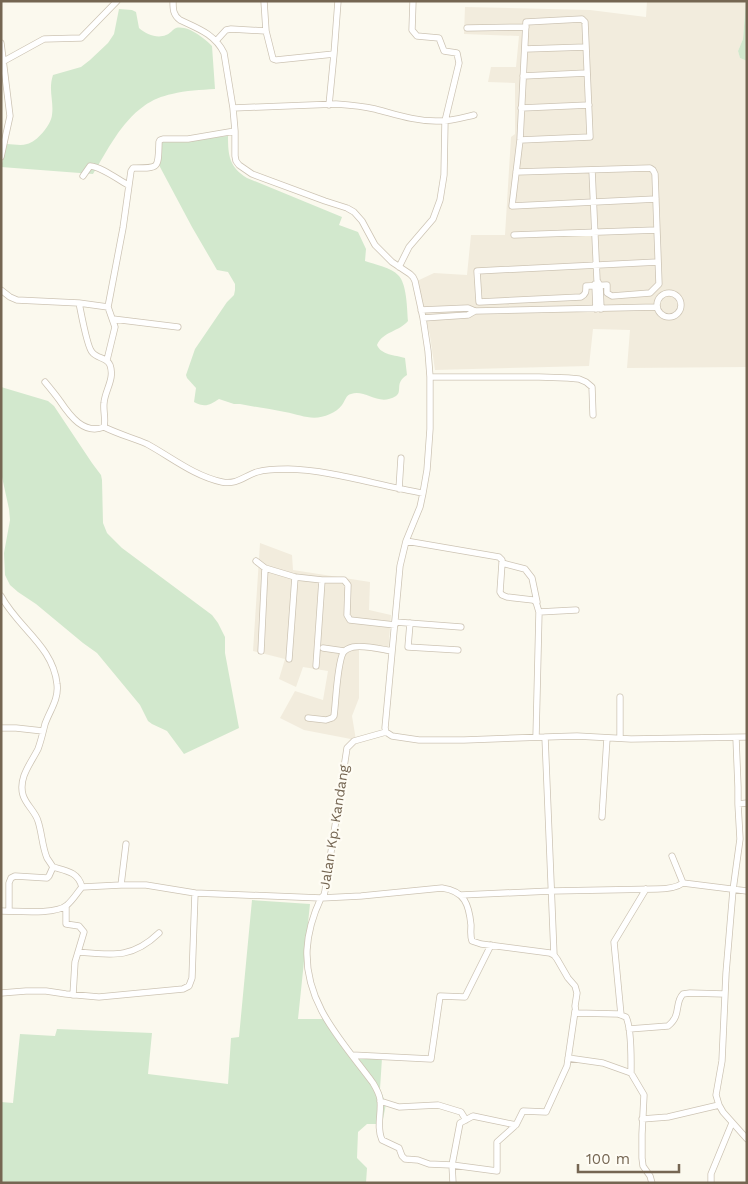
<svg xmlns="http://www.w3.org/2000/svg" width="748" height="1184" font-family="'Work Sans',sans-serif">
	<rect width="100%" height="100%" fill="#fbf9ee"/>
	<path fill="#f2ecdd" d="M 647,1 L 746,1 L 743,39 L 738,51 L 740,58 L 747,61 L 747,367 L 627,368 L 630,330 L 593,329 L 589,366 L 435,370 L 430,336 L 417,281 L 434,273 L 467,275 L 471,235 L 505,235 L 511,137 L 515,134 L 515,83 L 488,82 L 491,67 L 516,67 L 519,36 L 464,34 L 465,7 L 590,10 L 646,17 Z
		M 260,543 L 292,555 L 293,570 L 370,582 L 369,610 L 391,615 L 388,654 L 359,649 L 359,698 L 352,716 L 356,740 L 304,730 L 280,718 L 295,691 L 323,700 L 328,671 L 303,667 L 296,687 L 279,679 L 285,659 L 253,651 Z"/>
	<path fill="#d2e8cd" d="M 746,1 L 747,1 L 747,61 L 740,58 L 738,51 L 743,39 Z
		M 119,9 L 132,10 L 136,12 L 139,28 C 146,34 157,39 166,35 C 170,34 172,30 176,28 C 188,25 204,38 212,46 L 215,89 C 201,90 186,90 172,94 C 162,96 152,100 144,106 C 121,122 107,151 93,174 L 1,167 L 7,144 C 13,144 21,146 27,144 C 37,142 51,125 52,115 C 54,101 48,90 53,75 L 81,67 L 90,60 L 108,43 L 114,34 Z
		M 228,136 C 228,155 229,167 247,178 L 342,217 L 339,225 L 358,232 L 366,249 L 365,261 C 374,264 392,268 398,275 C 407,283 407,309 408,321 C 400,331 382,332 377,345 C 381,355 395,355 405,358 L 407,375 C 394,383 403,391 396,396 C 378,407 366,389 351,394 C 346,395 345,401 342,405 C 339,409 335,412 330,414 C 313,422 302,415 285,412 C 270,409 255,407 240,404 L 234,404 L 219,399 C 210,405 205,408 194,402 L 196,388 L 187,378 L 186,375 L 195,349 L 227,302 L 234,295 L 235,290 L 235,284 L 228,272 L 217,270 L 192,227 L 160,167 L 157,152 L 161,142 Z
		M 1,387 L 48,401 L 54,406 L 92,463 L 101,475 L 102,480 L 103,523 L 107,533 L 122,548 L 212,615 L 218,623 L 225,637 L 225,653 L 239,728 L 184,754 L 167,731 L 152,724 L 148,721 L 140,705 L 97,653 L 83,643 L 36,604 L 18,592 L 10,585 L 5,575 L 4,553 L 10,520 L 9,509 L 2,477 L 1,476 Z
		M 252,900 L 310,904 L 298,1019 L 326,1019 L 353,1052 L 382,1058 L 380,1089 L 386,1104 L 382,1124 L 367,1124 L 358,1132 L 357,1158 L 367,1168 L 366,1183 L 1,1183 L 1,1102 L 13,1103 L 20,1034 L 55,1036 L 57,1029 L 152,1033 L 148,1074 L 228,1084 L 231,1038 L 239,1037 Z"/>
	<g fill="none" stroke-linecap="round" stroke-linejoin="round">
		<defs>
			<path id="street" d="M 173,1 C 173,9 173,15 180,20 C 197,28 215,34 224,53 L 233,108 L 235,131 L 235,156 L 236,161 L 239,165 L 252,174 L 325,201 L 347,208 L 354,212 L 362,221 L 375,245 L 392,262 L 410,274 L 413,277 L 415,281 L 423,318 L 428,351 L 430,377 L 430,429 L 427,470 L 423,493 L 420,507 L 406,541 L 400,566 L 385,728 L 386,732 L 392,736 L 419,740 L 464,740 L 545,737 L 577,736 L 631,739 L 747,737
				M 264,1 L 266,31
				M 467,28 L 526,27
				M 216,41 L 226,30 L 231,29 L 266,31 L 273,59 L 276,60 L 334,54 L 338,1
				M 1,43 L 10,116 L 1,157
				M 525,49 L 586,47
				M 4,61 L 44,39 L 81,38 L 117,1
				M 523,76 L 587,73
				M 329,105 L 334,54
				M 233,108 L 336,104 C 350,105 362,106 375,109 C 395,114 414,121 436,121 C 448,122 461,118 474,115
				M 521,108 L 589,105
				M 520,140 L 590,137 L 585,22 L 582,19 L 526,22 L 520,140 L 512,206 L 656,199
				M 592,170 L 597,280 L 600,286 L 601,309
				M 516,172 L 650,168 L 653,170 L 655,174 L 657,230
				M 83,176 L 90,166 C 102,167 117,179 128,185
				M 514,235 L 657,230 L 659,284 L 650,293 L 612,296 L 607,293 L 607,285 L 586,286 C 586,292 586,294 581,297 L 479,302 L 477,271 L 658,262
				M 399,267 L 409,247 L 433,219 L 440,200 L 444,175 L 445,121 L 459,63 L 457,53 L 444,51 L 439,38 L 417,36 L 412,30 L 413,1
				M 595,284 L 596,309
				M 1,290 L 10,297 L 17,300 L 79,303 L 108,307 L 115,327 L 107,360
				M657 305a12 12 0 1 1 24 0a12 12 0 1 1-24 0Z
				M 79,303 C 81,312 87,347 92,352 C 97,359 107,357 110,365 C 115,379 105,390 104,403 C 103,411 106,419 104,427
				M 108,307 L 123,228 L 131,171 L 133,168 C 160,168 158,169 159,142 L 160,140 L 163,139 L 188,139 L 235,131
				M 421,310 L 468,308 L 475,311 L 657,307
				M 423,318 L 468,315 L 475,311
				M 113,319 L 178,327
				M 430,377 L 539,377 L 568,378 L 579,379 L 586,382 L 592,387 L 593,415
				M 45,382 C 50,388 55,394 60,401 C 70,416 84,435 104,427 C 118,434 133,438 147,444 C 171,457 194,476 222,482 C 237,485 244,476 257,472 C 267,469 278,469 288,469 C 332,470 379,486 423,493
				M 399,489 L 401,458
				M 406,541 L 499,557 L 502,560 L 502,563 L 500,592 L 502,595 L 507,597 L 533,600 L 536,602 L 539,612 L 536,737
				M 256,561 L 265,568 L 295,577 L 322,580 L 344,580 L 348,585 L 347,615 L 350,620 L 395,625
				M 502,563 L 525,569 L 532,578 L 537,602
				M 1,596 C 18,628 53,646 57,684 C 59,699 50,710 45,724 C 43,732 41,741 38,749 C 31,763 18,778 23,795 C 26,805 35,811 38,821 C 42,833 42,846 47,858 C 49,861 51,864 53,867 C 67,871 78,872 82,887
				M 539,612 L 576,610
				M 395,622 L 461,627
				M 410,623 L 408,647 L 458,650
				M 323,648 L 344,651
				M 261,651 L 265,568
				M 289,659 L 295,577
				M 316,666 L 322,580
				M 620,697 L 620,738
				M 308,718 L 326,720 L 332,718 L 334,716 C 336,701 337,665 343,653 C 345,650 349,648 353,647 C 365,645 380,649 392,651
				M 1,728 L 16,728 L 43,731
				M 545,737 L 554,955
				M 736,738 L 738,787 L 738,804 L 740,839 L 733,890 L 726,973 L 722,1061 L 716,1095 L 719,1105 L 723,1112 L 747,1139
				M 738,804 L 747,803
				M 602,817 L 607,738
				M 672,856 L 683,883 L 747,891
				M 121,885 L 126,844
				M 461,895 L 551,891 L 657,889 C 666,889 676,888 683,883
				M 66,906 L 66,924 L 79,926 L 84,932 L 75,962 L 73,995
				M 1,911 C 17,911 56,915 67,905 C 73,900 77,893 82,887 L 121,885 L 146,885 L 195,893
				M 9,911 L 9,883 L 11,878 L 15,876 L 47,878 L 49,876 L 53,867
				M 78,952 C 112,955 132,959 159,933
				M 1,993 L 26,991 L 46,991 L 66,994 L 99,997 L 183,989 L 189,986 L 192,978 L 195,893 L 321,898 L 324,895 L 325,891 L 347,748 L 354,741 L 386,732
				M 621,1015 L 614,942 L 646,889
				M 629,1029 L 668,1026 C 682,1015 674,1003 683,994 L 690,993 L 724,994
				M 352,1055 L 431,1059 L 440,996 L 465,997 L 491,945
				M 568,1058 L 603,1063 L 631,1073 L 644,1095 L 642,1134 L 642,1158 L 643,1166 L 650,1176 L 652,1183
				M 380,1101 L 399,1107 L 438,1105 L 461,1112 L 466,1120
				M 642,1119 L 668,1117 L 719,1105
				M 516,1125 L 497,1142 L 497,1171 L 452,1165 L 429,1164 L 418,1160 L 405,1159 L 402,1156 L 399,1148 L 382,1140 C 376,1127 382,1112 380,1099 C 379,1093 376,1088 373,1083 C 343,1042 305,1005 307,950 C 308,931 313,915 321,898 L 361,896 L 442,888 C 465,891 469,905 471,925 C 471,931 470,936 472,941 L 481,944 L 550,953 L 554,955 L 557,959 L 568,978 L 575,986 L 577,993 L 575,1006 L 576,1013 L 618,1014 L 626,1017 C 632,1029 631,1059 631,1073
				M 453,1183 L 452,1165 L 460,1123 L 473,1116 L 516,1125 L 523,1111 L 546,1112 L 567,1066 L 575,1011
				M 711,1183 L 711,1174 L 732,1123"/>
		</defs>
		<use href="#street" stroke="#cdc4b4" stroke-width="7"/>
		<use href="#street" stroke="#fff" stroke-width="5.5"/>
	</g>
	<g text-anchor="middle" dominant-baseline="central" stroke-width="4.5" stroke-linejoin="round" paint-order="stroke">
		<g font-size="14" fill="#756652" stroke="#fefcf4">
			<text transform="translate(334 827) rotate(-81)">Jalan Kp. Kandang</text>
		</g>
	</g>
	<rect width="748" height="1184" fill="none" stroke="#756652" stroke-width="5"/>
	<path d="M578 1164v8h101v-8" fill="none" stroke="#756652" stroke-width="2.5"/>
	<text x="586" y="1164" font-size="15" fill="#756652" stroke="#fefcf4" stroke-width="4" paint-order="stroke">100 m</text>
</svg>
